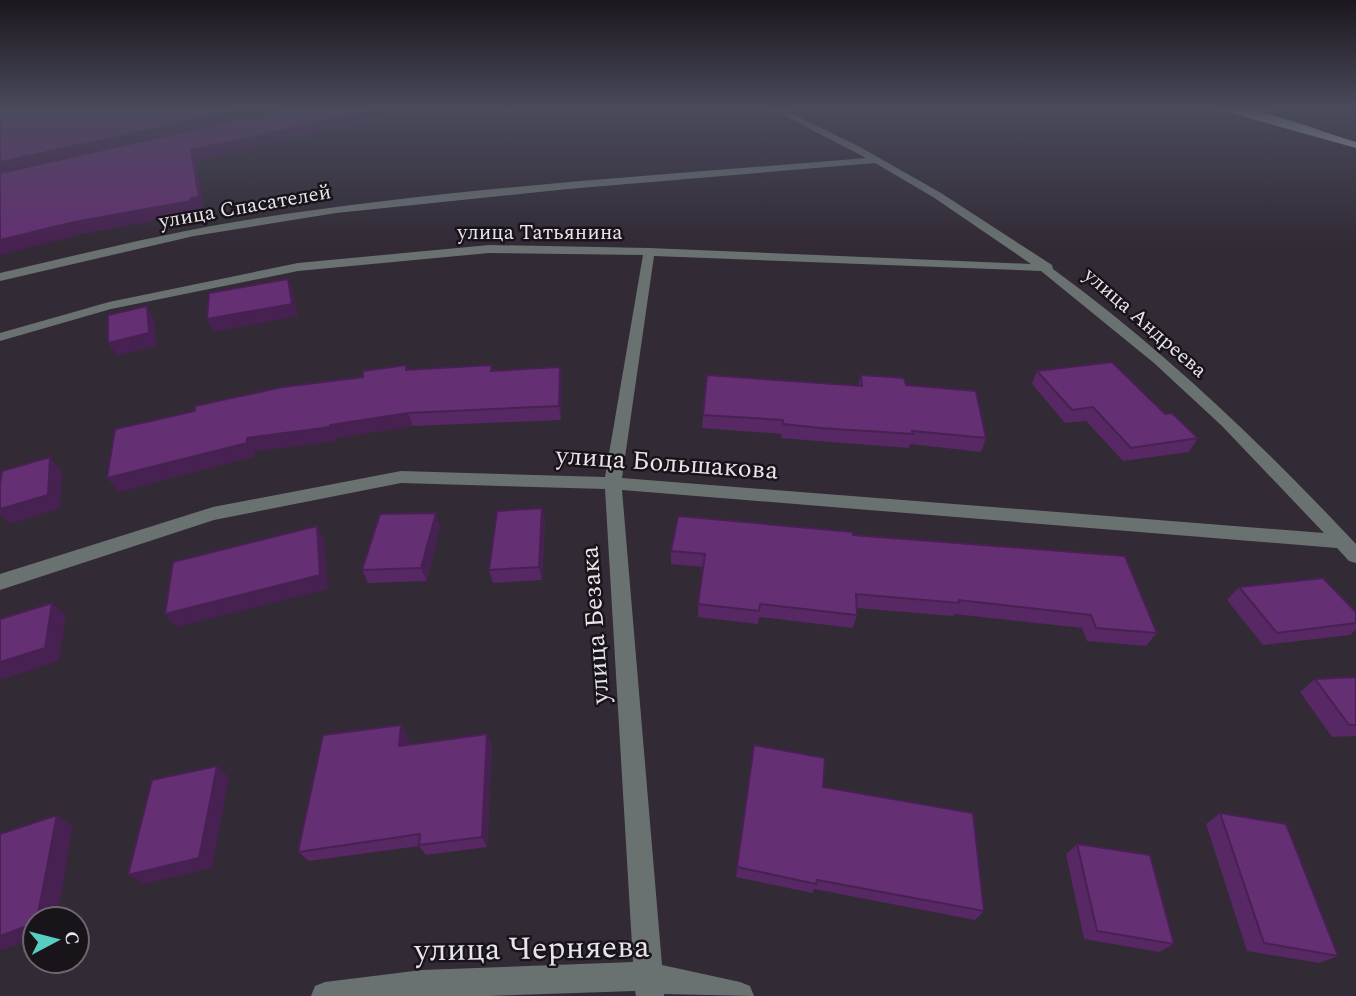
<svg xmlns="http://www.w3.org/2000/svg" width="1356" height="996" font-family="Spectral,serif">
	<rect width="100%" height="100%" fill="#322a35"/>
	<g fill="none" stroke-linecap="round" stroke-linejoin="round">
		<path fill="#6a7271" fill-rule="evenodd" d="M 770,108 L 780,108 L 860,147 L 941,193 L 1052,265 L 1053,269 C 1164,350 1262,444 1356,544 L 1356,563 L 1349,561 L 1337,548 L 622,490 L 662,965 L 740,982 L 750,986 L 754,996 L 664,994 L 664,996 L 636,996 L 635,991 L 488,996 L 311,996 L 315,986 L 325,982 L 422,970 L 633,962 L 605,489 L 401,483 L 214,520 L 0,590 L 0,574 L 213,507 L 401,471 L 605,477 L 643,255 L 489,253 L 298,271 L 111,309 L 0,341 L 0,333 L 109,302 L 298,263 L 489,245 L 649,248 L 1031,264 L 933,197 L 875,163 L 568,189 L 336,213 L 194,236 L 0,281 L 0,273 C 86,253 172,231 259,218 C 460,187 664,175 866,158 ZM 654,256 L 1041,271 L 1154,363 L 1222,426 L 1324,533 L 622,478 Z"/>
		<path fill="#a7b7b5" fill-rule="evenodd" d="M 1213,108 C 1256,104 1314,130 1356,142 L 1356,148 Z"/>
	</g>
	<path fill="#572864" d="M 406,365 L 408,370 L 492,365 L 493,371 L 562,380 L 561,420 L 413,426 L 336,438 L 336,441 L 255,451 L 255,456 L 118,492 L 363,377 Z
		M 1037,371 L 1165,414 L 1198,438 L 1189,452 L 1123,461 L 1086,421 L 1065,423 L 1032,384 Z
		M 861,375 L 906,385 L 986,438 L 981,452 L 910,444 L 909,448 L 817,441 L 781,438 L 782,434 L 702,428 L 703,415 L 858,386 Z
		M 542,508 L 545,522 L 542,580 L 493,583 L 489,570 Z
		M 440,526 L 427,581 L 368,583 L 362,570 Z
		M 853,535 L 1157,633 L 1146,646 L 1087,641 L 1082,628 L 954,614 L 953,616 L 856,608 L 857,615 L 853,628 L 759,617 L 758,624 L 698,617 L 698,604 L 703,567 L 671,564 L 671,551 Z
		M 1239,587 L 1356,612 L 1356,630 L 1350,635 L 1263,645 L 1227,600 Z
		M 1356,677 L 1356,736 L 1332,737 L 1300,692 L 1315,679 Z
		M 401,725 L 408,737 L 407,745 L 487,734 L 492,746 L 487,847 L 426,855 L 419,846 L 309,861 L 298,852 Z
		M 754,745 L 823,787 L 984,911 L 975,920 L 814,889 L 812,893 L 736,877 Z
		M 1220,813 L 1338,956 L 1319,963 L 1247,951 L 1206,824 Z
		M 1077,844 L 1174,944 L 1159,952 L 1084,939 L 1066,854 Z"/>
	<path fill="#472151" d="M 251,108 L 301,108 L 0,174 L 0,162 Z
		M 386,108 L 442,108 L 387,118 L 196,161 L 204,209 L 196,210 L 196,213 L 82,234 L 0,255 L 0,240 L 191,150 Z
		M 288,279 L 293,291 L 298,316 L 214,332 L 207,319 Z
		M 147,306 L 154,319 L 157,346 L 117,356 L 108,343 Z
		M 560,367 L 562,380 L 561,420 L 559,406 Z
		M 408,413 L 413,426 L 336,438 L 336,441 L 255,451 L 255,456 L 118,492 L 107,478 L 247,438 Z
		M 50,457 L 62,471 L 60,508 L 10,524 L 0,514 L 0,509 Z
		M 542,508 L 545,522 L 542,580 L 539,567 Z
		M 436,513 L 440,526 L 427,581 L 421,568 Z
		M 317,526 L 324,539 L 328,589 L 176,627 L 165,614 Z
		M 52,603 L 66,616 L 59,661 L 0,680 L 0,662 Z
		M 401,725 L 408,737 L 406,757 L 399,746 Z
		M 487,734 L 492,746 L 487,847 L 482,837 Z
		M 217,766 L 229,777 L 212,868 L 144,884 L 128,875 Z
		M 57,815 L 73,826 L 57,919 L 37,919 Z
		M 35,923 L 35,938 L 0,951 L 0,936 Z"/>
	<path fill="#652f74" stroke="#472151" stroke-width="2" d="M 0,108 L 251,108 L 0,162 Z
		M 291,108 L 386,108 L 191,150 L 199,197 L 191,198 L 191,201 L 74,222 L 0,240 L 0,173 Z
		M 288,279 L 292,304 L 207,319 L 209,293 Z
		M 147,306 L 149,333 L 108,343 L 108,315 Z
		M 1112,362 L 1165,414 L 1172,413 L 1198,438 L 1131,448 L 1093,407 L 1072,410 L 1037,371 Z
		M 406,365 L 406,370 L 492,365 L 491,371 L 560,367 L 559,406 L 408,413 L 330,425 L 330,427 L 247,438 L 247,443 L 107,478 L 115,429 L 195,411 L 195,406 L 283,387 L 363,377 L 363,371 Z
		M 707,375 L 862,386 L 861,375 L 904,378 L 906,385 L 976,391 L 986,438 L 912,431 L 913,434 L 820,428 L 783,424 L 783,420 L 703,415 Z
		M 50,457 L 48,495 L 0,509 L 0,485 L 2,471 Z
		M 542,508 L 539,567 L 489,570 L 497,511 Z
		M 436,513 L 421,568 L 362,570 L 380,514 Z
		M 678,516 L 853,532 L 853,535 L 1125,556 L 1157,633 L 1096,628 L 1091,615 L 959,600 L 959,603 L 856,594 L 857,615 L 760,604 L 759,611 L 698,604 L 705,554 L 671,551 Z
		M 317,526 L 320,575 L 165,614 L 173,562 Z
		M 1323,578 L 1356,612 L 1356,623 L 1277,633 L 1239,587 Z
		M 52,603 L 45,648 L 0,662 L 0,619 Z
		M 1356,677 L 1356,725 L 1349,725 L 1315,679 Z
		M 401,725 L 399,746 L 487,734 L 482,837 L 419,845 L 420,834 L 298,852 L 323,735 Z
		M 754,745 L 825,758 L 823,787 L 973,813 L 984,911 L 817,880 L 816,884 L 737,867 Z
		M 217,766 L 199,858 L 128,875 L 152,780 Z
		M 1220,813 L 1286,824 L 1338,956 L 1264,943 Z
		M 57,815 L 37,919 L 35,919 L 35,923 L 0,936 L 0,834 Z
		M 1077,844 L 1150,855 L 1174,944 L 1097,931 Z"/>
	<linearGradient id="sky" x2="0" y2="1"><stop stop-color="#1c171d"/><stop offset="0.44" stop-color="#494a5c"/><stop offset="1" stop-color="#494a5c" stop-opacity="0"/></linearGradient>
	<rect width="1356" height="247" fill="url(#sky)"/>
	<g text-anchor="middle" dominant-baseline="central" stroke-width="5" stroke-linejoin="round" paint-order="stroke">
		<g font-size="21" fill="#e9e4eb" stroke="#181419">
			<text transform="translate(245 207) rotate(-10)">улица Спасателей</text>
			<text x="540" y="233">улица Татьянина</text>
			<text transform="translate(1145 323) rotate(41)">улица Андреева</text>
		</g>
		<g font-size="26" fill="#e9e4eb" stroke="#181419">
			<text transform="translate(667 463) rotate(4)">улица Большакова</text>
			<text transform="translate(595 625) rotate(-94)">улица Безака</text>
		</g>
		<g font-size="32" fill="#e9e4eb" stroke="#181419">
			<text transform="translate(532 949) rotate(-1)">улица Черняева</text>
		</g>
	</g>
	<g transform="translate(56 940) rotate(83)"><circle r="33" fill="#181419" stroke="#6c676d" stroke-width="2"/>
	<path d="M0-5L12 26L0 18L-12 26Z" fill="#57cec2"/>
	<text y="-10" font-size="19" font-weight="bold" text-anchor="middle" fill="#e9e4eb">С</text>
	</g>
</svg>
